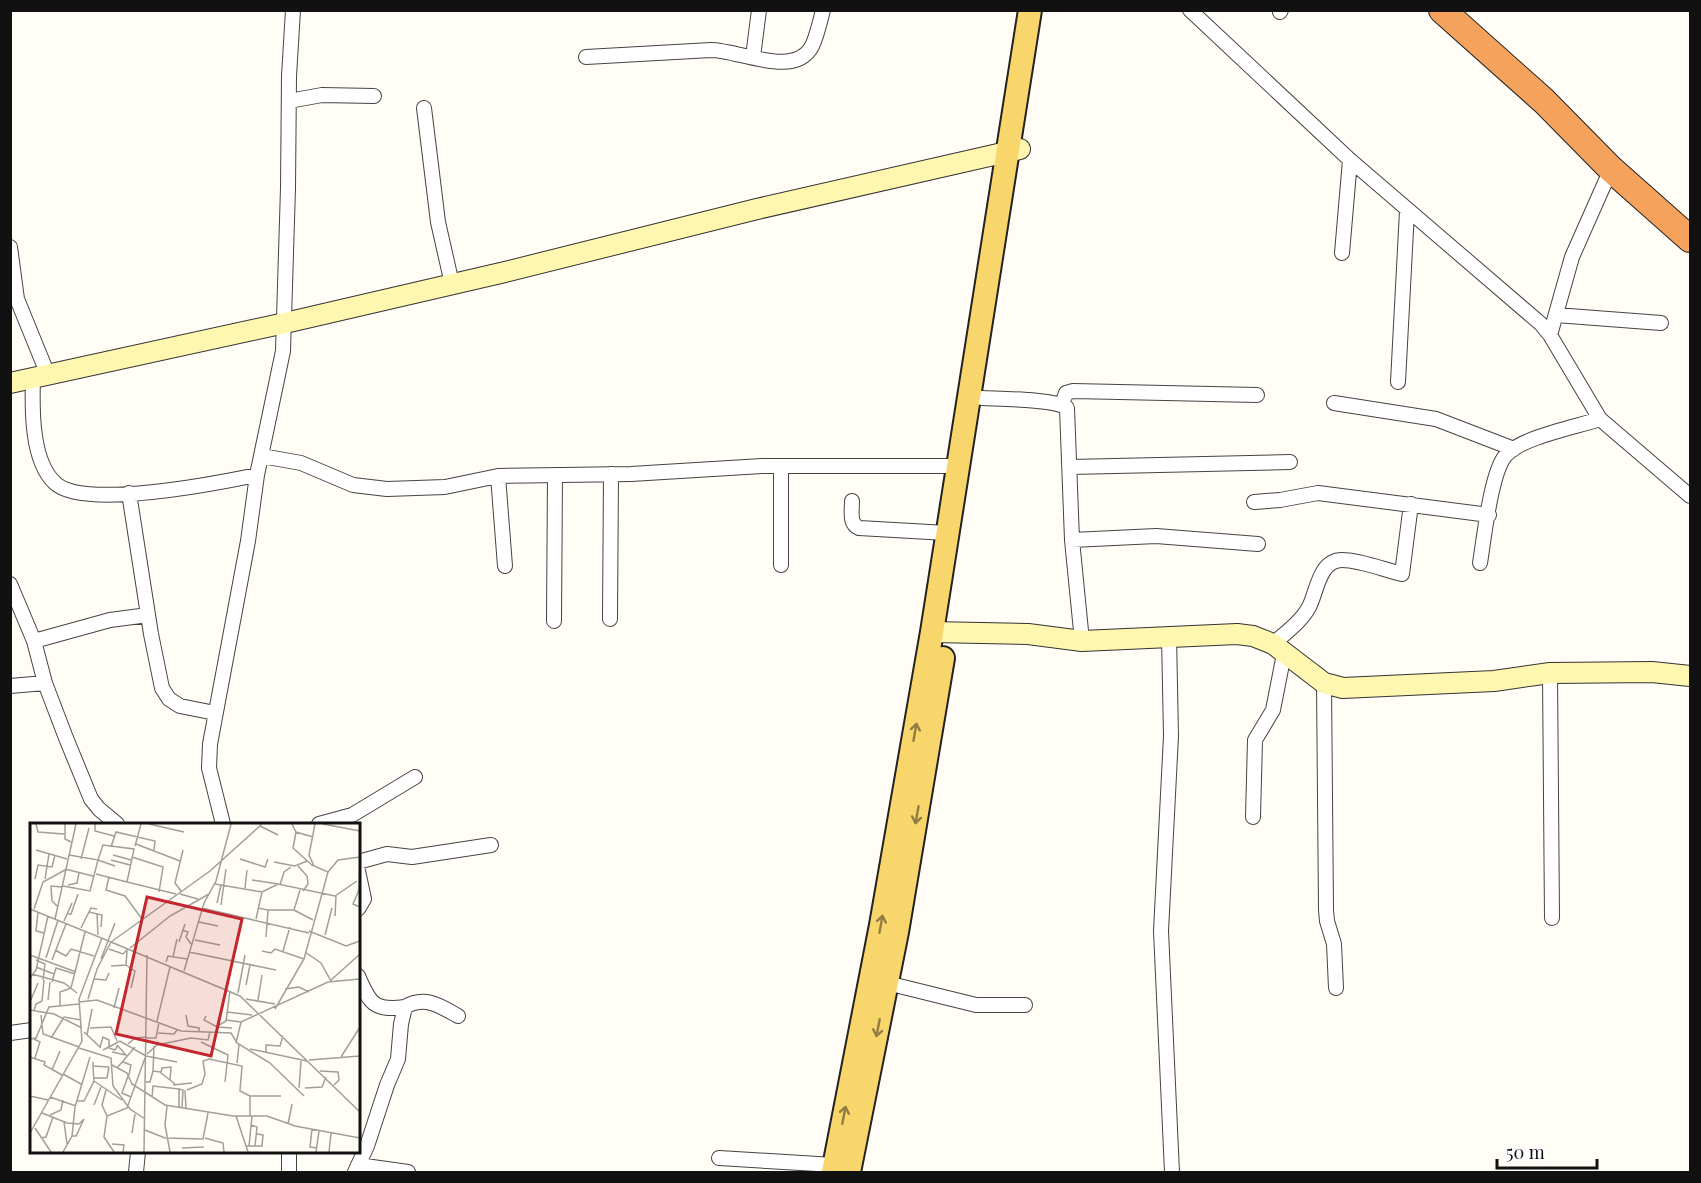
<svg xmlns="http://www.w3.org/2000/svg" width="1701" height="1183" font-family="'Playfair Display',serif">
	<rect width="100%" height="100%" fill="#fffdf5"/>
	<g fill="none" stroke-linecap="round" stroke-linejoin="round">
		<defs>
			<path id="street" d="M 1190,10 L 1350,160 L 1541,324 L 1550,335 L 1600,419 L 1690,496
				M 1280,12 L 1281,10
				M 586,57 L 711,50 C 739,50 795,79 812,46 C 817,36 820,22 823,10
				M 753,57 L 759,10
				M 289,101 L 322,95 L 374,96
				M 424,108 L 438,222 L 452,284
				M 10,247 L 17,299 L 48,375
				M 1342,253 L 1350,160
				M 1556,315 L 1661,323
				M 1550,335 L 1572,257 L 1611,169
				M 33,378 C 32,408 31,461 55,483 C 83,510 218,483 257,475
				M 1398,382 L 1407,211
				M 982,398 C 1000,399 1056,399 1067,408 L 1072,540 L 1082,641
				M 1334,403 L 1436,419 L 1514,449
				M 1062,404 L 1066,393 L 1073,391 L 1257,395
				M 262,456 L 301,463 L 353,485 L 387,489 L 445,487 L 498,476 L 631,474 L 762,466 L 958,466
				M 781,466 L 781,565
				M 1070,467 L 1290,462
				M 498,476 L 505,566
				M 129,493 L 151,634 L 162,688 L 169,699 L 180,706 L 215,713
				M 852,501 C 852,511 849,524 859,528 L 947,533
				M 1254,502 L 1280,500 L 1318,493 L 1489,515
				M 1072,540 L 1156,536 L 1258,544
				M 1480,563 C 1484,539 1491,471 1506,455 C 1522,437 1576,427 1600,419
				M 10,584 L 34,641 L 45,683 L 66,738 L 91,799 L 99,809 L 117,824
				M 610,619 L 611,474
				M 554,621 L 555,475
				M 1169,636 L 1171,736 L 1161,931 L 1172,1172
				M 34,641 L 110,620 L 148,615
				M 1273,644 C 1285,633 1301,622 1309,607 C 1317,592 1319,560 1342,560 C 1360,560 1385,570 1402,574 L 1411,504
				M 1550,673 L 1552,918
				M 1324,683 L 1326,910 L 1327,921 L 1334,944 L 1336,988
				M 10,686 L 45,683
				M 1253,817 L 1255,740 L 1273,710 L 1284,654
				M 223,824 L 209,768 L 210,744 L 248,541 L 257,475 L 283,351 L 288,188 L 289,76 L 293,10
				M 319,824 L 352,815 L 415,777
				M 358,862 L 387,854 L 412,857 L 491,845
				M 358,871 L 364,899 L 358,909
				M 358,976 C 370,1004 374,1011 405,1007
				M 887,983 L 976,1005 L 1025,1005
				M 10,1033 L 32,1030
				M 289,1152 L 289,1172
				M 719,1158 L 834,1165
				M 358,1165 L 408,1172
				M 136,1172 L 138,1152
				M 355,1172 L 367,1146 L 387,1085 L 398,1059 L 401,1024 L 405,1007 C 425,995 440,1006 458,1016"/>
			<path id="secondary" d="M 10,383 L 285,323 L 505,272 L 757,209 L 1020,149
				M 932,632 L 1028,634 L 1082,641 L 1237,634 L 1253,636 L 1273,644 L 1324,683 L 1343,688 L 1494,681 L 1550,673 L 1652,672 L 1690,676"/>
			<path id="primary" d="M 833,1172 L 881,925 L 932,632 L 1030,10
				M 849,1172 L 897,932 L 943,658"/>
			<path id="highway" d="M 1442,10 L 1544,101 L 1611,169 L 1690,239"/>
		</defs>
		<use href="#street" stroke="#444" stroke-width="16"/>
		<use href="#secondary" stroke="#333" stroke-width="22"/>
		<use href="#primary" stroke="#222" stroke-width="26"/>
		<use href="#highway" stroke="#222" stroke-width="28"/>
		<use href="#street" stroke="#fff" stroke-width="14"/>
		<use href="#secondary" stroke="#fff6b0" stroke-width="20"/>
		<use href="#primary" stroke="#f9d66b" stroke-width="22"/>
		<use href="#highway" stroke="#f5a25d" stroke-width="26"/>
	</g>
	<defs><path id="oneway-shaft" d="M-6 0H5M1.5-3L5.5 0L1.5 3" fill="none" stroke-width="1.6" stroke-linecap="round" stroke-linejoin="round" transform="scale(1.5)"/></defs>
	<g stroke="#917d42">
		<use href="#oneway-shaft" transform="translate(915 732) rotate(-80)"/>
		<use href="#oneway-shaft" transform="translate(917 815) rotate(100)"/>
		<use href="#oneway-shaft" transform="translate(881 924) rotate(-80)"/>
		<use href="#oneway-shaft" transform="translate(878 1028) rotate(101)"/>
		<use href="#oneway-shaft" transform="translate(844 1115) rotate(-79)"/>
	</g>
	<g transform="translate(30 823)">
		<rect width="330" height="330" fill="#fffdf5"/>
		<path fill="none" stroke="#a09f9a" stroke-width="1.5" d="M 6,1 L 8,9 L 34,11M 35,1 L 35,16 L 41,19M 65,1 L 65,8 L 84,13M 119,1 L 154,9M 262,1 L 266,9 L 283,14M 285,1 L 279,32 L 284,43 L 298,49M 293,1 L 330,8M 230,3 L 248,12M 266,9 L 263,25 L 283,43M 106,21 L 150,38M 105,23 L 111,1M 81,24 L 86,9 L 125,18 L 124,27M 6,27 L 37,36M 39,32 L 68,37 L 73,22 L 104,26 L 97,59 L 146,71M 83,32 L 101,37M 102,34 L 133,44 L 129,69M 51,36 L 59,5M 210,36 L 235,44 L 238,36M 81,37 L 100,42M 244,39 L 265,43 L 277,38M 268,43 L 277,53 L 278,61 L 273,68M 35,46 L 63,53M 330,48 L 329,67 L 323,81 L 330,84M 66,51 L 97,59M 79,54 L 76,67 L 95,73 L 112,96M 5,56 L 8,42 L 22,44 L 25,32M 15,56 L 19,31M 222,57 L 248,61M 185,61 L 232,69 L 248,61 L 305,73 L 327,58M 38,62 L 47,60 L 49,50M 250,62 L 254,49 L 261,44M 33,63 L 60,68 L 68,37 L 85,43M 215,65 L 217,47M 270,67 L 264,87 L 283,97M 151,68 L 145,60 L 153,27M 150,71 L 168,76M 187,80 L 191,62M 191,82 L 196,46M 27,83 L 22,78 L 21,63 L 32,64M 172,85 L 279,110M 228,85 L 238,87 L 236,114M 0,86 L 81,119 L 180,48 L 232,1M 4,86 L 13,59 L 35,47M 238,87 L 264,87M 8,89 L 6,108 L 14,110M 59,89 L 72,92 L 71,104M 38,91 L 41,91 L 48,71M 67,91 L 68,112M 305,93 L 306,73M 25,96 L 46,1M 226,96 L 232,69M 34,98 L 42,80M 169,99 L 188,103M 51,105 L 61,85 L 67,86M 152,107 L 158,109 L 156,114 L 161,121M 279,108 L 316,123 L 330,118M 295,112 L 302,85M 165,117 L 190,122M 81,119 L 210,173 L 330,289M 149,119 L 155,101M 100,125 L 140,93 L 179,71M 79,126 L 93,131 L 98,126M 25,127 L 36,133 L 41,126 L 64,133M 232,128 L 241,130 L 245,126 L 274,136M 253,128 L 260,104M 159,129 L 246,147M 275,129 L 291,140 L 301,158M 0,132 L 46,149M 143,134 L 147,116M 16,135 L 28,97M 71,136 L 85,100M 6,137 L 15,141 L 13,157M 22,137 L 36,101M 136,139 L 138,133 L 157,136M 96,142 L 105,148 L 101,165M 81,143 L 96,142 L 97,128M 6,144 L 24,151M 154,148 L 174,80 L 186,58 L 201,1M 2,151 L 34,160 L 47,170M 0,155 L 6,147 L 18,93M 64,156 L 76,157 L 79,150M 301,157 L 330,131M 22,159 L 26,145 L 45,151M 216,162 L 220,142M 41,165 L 55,109M 255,166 L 269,164 L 279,169M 208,170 L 215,132M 58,176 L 67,146 L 81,119M 216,176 L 245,181M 18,177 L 20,159M 228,177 L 232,152M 0,179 L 8,160M 49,179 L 67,177 L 151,208 L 201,210 L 207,220 L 240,240 L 274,273M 30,182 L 30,169 L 41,165M 84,185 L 89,165M 245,186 L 274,136 L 298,49 L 308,37 L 330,34M 0,187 L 24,191 L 52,205M 4,188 L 6,181 L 12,178 L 14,157M 197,189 L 222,192M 11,192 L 13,211 L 49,224M 156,192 L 158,203 L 169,205 L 169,208M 176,193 L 174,197 L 187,204 L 202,205M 196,197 L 211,199 L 298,159 L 330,156M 127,198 L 140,144M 186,204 L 196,198 L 200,168M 60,205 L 81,204 L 87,218M 54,209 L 71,225M 128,210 L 144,211 L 147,207M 57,212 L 62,186M 21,215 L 34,194 L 51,197M 117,215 L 126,215 L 129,199M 0,216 L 6,215 L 19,184 L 49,181M 4,216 L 10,219 L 5,235M 171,219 L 198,232 L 195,259M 206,220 L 211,199M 98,221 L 105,215 L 117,214M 70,224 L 73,214 L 79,217 L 79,225 L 85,227 L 88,222M 49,225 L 81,235 L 83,263 L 100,286 L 115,296M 220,226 L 277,238M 73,227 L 90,218 L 116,233M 82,229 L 96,232 L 87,222M 236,230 L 236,222 L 250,223 L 253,213M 117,231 L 127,222 L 161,215 L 178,217 L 180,209M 116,233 L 147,239M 0,234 L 15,239 L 14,242 L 32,252M 311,234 L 330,204M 279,237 L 330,233M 63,239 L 63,243 L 79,244M 93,239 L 101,242 L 99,252M 207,240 L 209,222M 82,242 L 97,250 L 102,261 L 135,282 L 203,293 L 237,293 L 265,303 L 330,315M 87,245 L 105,224M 22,247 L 30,228M 123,248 L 124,223M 290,248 L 308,249 L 309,257 L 304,262M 33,251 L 51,261M 98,253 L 92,270 L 101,274M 64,255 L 77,255 L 79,244M 140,257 L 131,250 L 132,245 L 141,244 L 140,257 L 145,261M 64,258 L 92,277M 115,259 L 120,259 L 123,248 L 131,249M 143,262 L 162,260M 269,265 L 271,238M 275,265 L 292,264 L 296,254M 76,267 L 72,282 L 77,293M 155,267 L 156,286M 157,267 L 172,261 L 175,251 L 173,238 L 179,236 L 212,243 L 210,268 L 220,273M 0,273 L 18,277M 20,274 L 46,283M 122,274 L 123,263 L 149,266M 47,278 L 54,278 L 64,258 L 63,243M 64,282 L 71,264M 137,283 L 135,302 L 140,329M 149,284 L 149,266 L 153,267 L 152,285M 12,290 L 37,300 L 49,301 L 54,296 L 46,313 L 42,313M 20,292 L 31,287 L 33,277M 206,293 L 218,329M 220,293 L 220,273 L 251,273M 34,299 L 37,321M 258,301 L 262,281M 221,302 L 227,304 L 225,323M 5,305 L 21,329M 282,306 L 280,324 L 287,325M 115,307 L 135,315 L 173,316 L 178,290M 0,310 L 52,218 L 49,176 L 72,115M 102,310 L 105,291M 11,315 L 16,314 L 23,294M 175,315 L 193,320 L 194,329M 82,321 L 94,322 L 93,329M 216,323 L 232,323 L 233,312 L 227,311M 219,323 L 222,293M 152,325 L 174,324M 33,329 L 42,313 L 45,284 L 60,234M 84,329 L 74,314 L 77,293 L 97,285 L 115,235M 114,329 L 117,132M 286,329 L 289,308M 299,329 L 301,310"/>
		<path fill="#c4262e" fill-opacity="0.15" stroke="#c4262e" stroke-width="3" d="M 117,74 L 212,96 L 181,233 L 86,211 Z"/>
		<rect width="330" height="330" fill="none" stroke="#111" stroke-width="3"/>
	</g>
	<rect width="1701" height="1183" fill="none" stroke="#111111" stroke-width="24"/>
	<path d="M1497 1159v9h100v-9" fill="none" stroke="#111111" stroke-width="3"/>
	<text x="1506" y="1159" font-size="18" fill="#111111" stroke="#ffffff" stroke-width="4.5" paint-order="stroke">50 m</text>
</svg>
